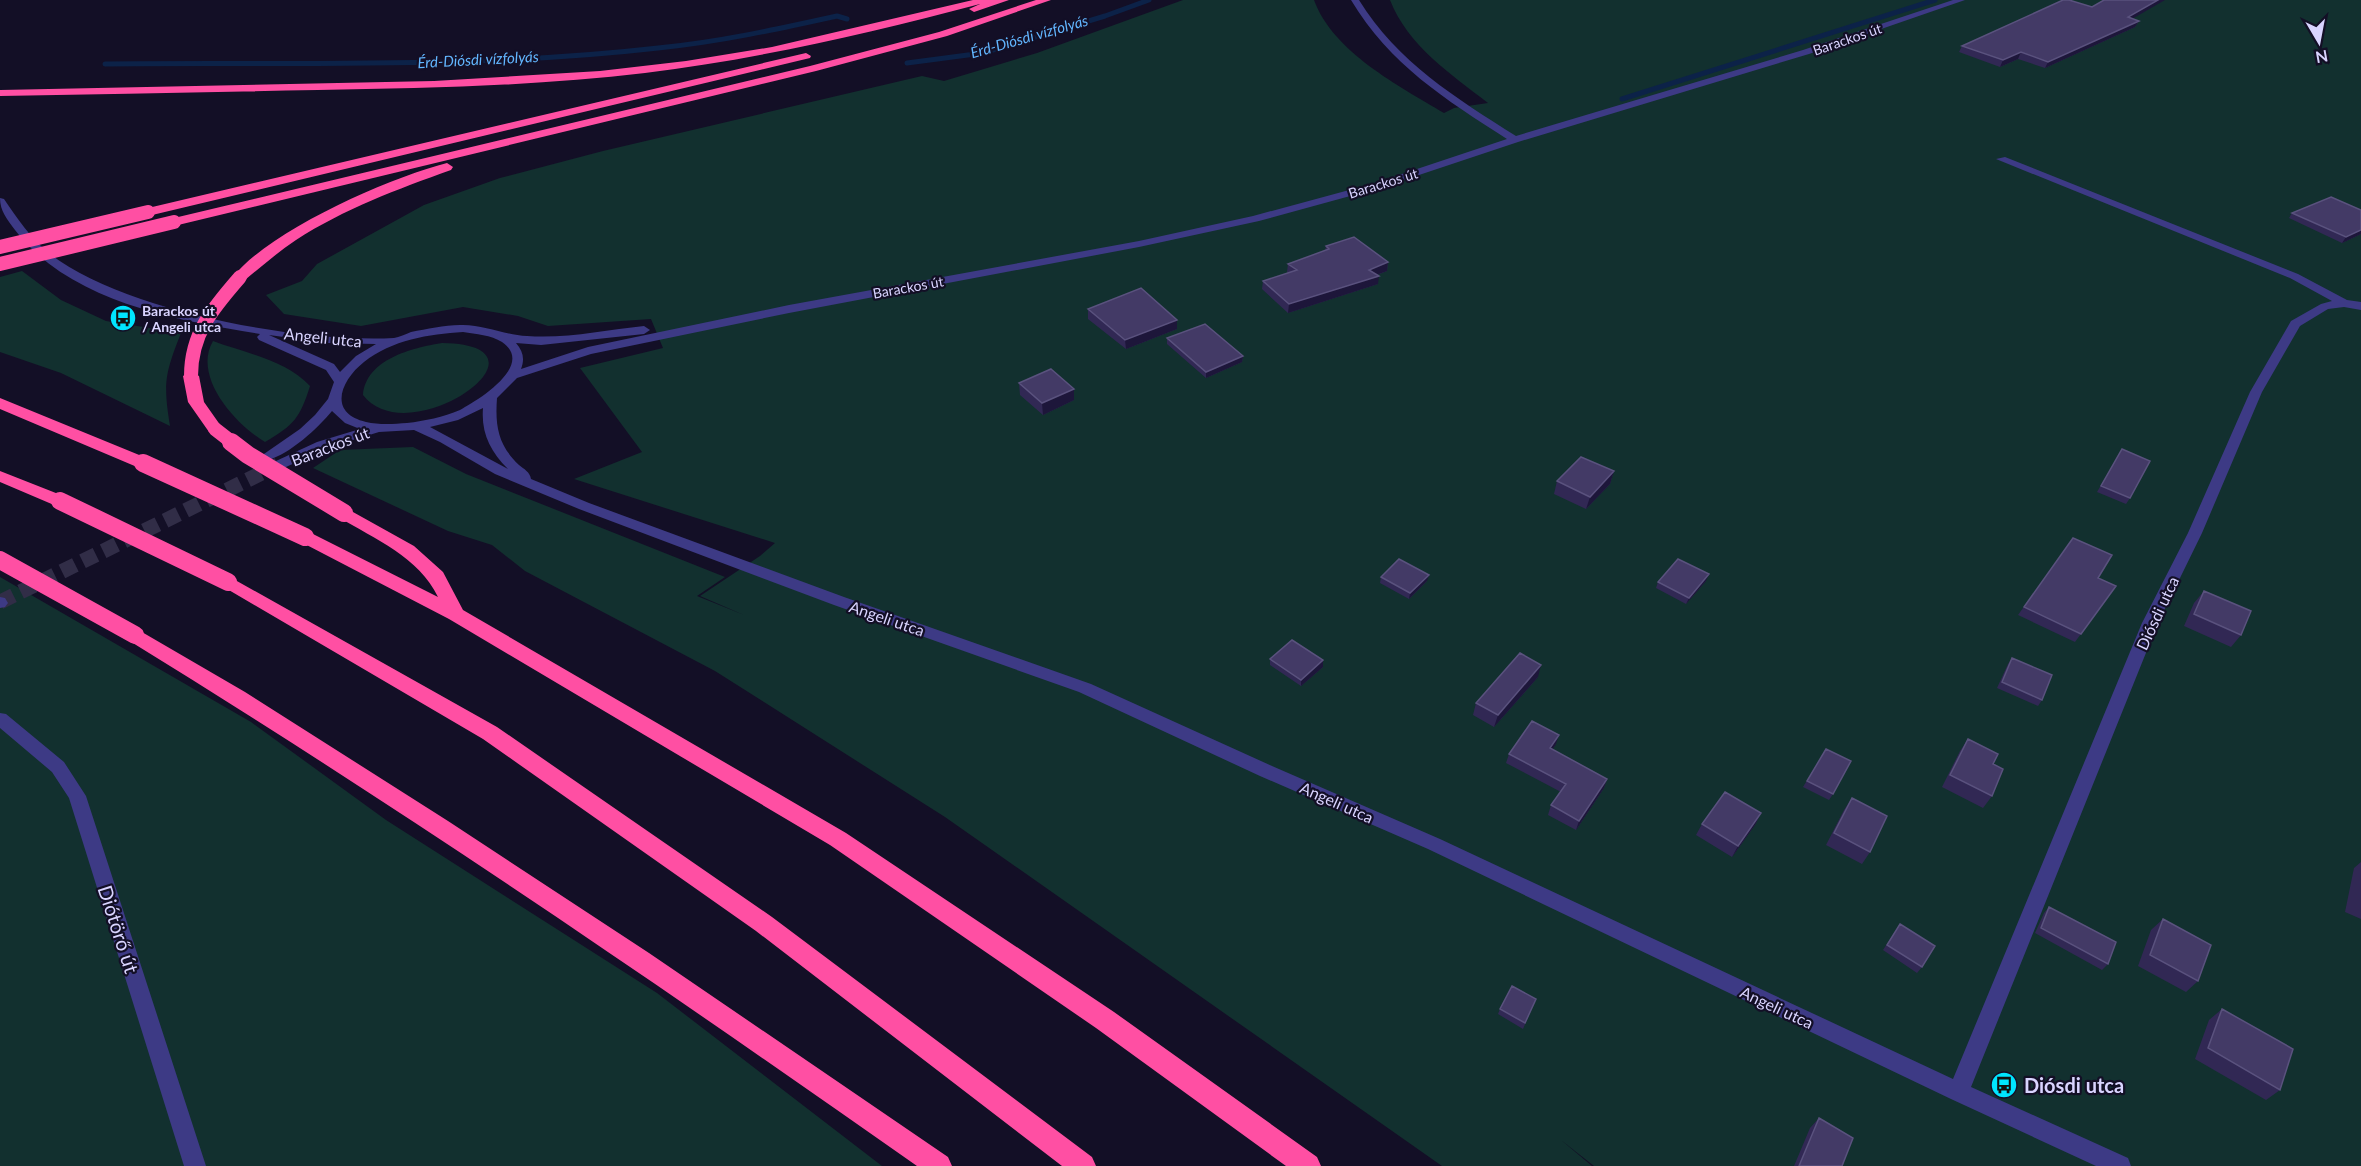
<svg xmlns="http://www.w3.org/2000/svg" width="2361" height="1166" font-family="Lato,sans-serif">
	<rect width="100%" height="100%" fill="#130f26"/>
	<path fill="#12302f" d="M 1183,0 L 1314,0 C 1333,52 1399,86 1444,113 L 1454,108 L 1488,103 C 1451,74 1408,46 1390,0 L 2361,0 L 2361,1166 L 1594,1166 L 1561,1140 L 1592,1166 L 1442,1166 L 945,817 L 715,671 L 525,571 L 492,545 L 448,531 L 313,468 L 340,450 L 413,447 L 466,474 L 725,577 L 697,596 L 744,615 L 700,596 L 760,556 L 775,543 L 574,479 L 642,452 L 580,368 L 663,348 L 651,319 L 548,326 L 518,316 L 463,307 L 361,326 L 284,314 L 266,295 L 302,281 L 317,264 L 424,205 L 500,178 L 603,151 L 922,76 L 944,81 L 1037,53 Z
		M 22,271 L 61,300 L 106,321 L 181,333 C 165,374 163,382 170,426 L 61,373 L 0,352 L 0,277 Z
		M 213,341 C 245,353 286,360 310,386 C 300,418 294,425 265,442 C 236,425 192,377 213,341 Z
		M 442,343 C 566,345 409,455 363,395 C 366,359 412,348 442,343 Z
		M 0,577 L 251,722 L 386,820 L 657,993 L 882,1166 L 0,1166 Z"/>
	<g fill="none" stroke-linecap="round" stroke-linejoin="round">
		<path stroke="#0c2248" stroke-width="5" d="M 907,63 L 983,53 L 1105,16 L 1149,0
			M 105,64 C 289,62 475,69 658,48 C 719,42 778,29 837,16 L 847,19
			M 1622,99 L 1935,0"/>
		<path stroke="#312d47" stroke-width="15" stroke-dasharray="15 8" stroke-linecap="butt" d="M 0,602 L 278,465"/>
		<path fill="#3d3a85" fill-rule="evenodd" d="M 1351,0 L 1359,0 C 1397,62 1456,98 1516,136 L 1803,50 L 1953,0 L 1965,0 L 1809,54 L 1518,142 L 1383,187 L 1259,221 L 1139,247 L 789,313 L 591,354 L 517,378 L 497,398 C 495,426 498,445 519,465 C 524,469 530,472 531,479 L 589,503 L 844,597 L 1091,684 L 1272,766 L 1440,839 L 1953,1079 L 2142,623 L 2188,533 L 2250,392 L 2291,321 L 2321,304 L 2332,301 L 2290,278 L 1996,159 L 2005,157 L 2298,274 L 2347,300 L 2361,302 L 2361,310 L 2344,307 L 2328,309 L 2300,326 L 2262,392 L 2202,533 L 2158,623 L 1971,1087 L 2128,1158 L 2131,1166 L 2096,1166 L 1951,1099 L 1428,849 L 1260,776 L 1079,692 L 834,605 L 579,509 L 495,474 L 440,442 L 414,430 L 379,432 L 327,448 L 286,467 L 276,467 L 274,464 L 276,461 L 317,442 L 360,429 L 345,423 L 332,411 C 318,428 290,454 268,460 L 261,456 L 300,429 L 315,415 L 328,399 L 334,382 L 326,370 L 259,340 L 257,337 L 260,334 C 176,320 70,302 15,230 C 7,219 0,211 0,198 L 4,199 C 17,218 31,239 50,254 C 126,312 300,343 394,338 C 399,337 406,334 411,332 C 427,329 444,325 460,325 C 483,324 504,335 527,336 C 565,339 606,330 644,326 L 650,330 L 644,334 L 541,345 L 516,343 C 523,351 525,359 521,369 L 588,347 L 789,305 L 1139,241 L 1253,216 L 1375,183 L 1507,139 C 1445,99 1390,65 1351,0 ZM 463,332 C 476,334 491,335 502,342 C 536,365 477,401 460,410 C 443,417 425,421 407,423 C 394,424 379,425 366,422 C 327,413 341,380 364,362 C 392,340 429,334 463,332 ZM 269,335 L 328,343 L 376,344 L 356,356 L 340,372 L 334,364 ZM 483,408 C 481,433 490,451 508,469 L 430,427 L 458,420 Z
			M 0,597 L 5,598 L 8,603 L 5,607 L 0,608 Z
			M 0,713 L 6,714 L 64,762 L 86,796 L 206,1166 L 184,1166 L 69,798 L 52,772 L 0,728 Z"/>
		<path fill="#ff4fa3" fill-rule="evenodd" d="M 973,0 L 1009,0 L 974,12 L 969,9 L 980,4 C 870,33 759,59 645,73 C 537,86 427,88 318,90 C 212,92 106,94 0,96 L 0,90 L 434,81 L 600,71 L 686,61 L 772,47 Z
			M 1036,0 L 1051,0 L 947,36 L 816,71 L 174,226 L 168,222 L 174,218 L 810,66 L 939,32 Z
			M 806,53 L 811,56 L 810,58 L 148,216 L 142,212 L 148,208 Z
			M 447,163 L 453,167 L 451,170 C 398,189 344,209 296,240 C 278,252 262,266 245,280 L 240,281 L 233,277 C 270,230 389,178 447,163 Z
			M 191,371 L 199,376 L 204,402 L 223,429 L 221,432 L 209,432 L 188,402 L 183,376 Z
			M 0,398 L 149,459 L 151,463 L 149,467 L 137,467 L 0,409 Z
			M 0,471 L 66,497 L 68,501 L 66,505 L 54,505 L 0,482 Z
			M 344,507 L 414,546 L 443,572 L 463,610 L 846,833 L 1114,1012 L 1317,1157 L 1321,1166 L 1286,1166 L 1096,1028 L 830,845 L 449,619 L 299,541 L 296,537 L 299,533 L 311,533 L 438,597 C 419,557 375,539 338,517 L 335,513 L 338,509 Z
			M 228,576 L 497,727 L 772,917 L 1092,1157 L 1096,1166 L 1062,1166 L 756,931 L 483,739 L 222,586 L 219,582 L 222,578 Z
			M 135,628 L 245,692 L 448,821 L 649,953 L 948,1157 L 952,1166 L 917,1166 C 658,984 398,806 128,640 L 126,635 L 128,630 Z"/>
		<path stroke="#ff4fa3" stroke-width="14" d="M 0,247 L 148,212
			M 0,264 L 174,222
			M 191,376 C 191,333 213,308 240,277
			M 215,429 L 233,443"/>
		<path stroke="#ff4fa3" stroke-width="18" d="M 231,442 L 248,455 L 344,513
			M 143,463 L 305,537
			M 60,501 L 228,582
			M 0,560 L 135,635"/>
	</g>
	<path fill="#312854" d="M 2133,19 L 2139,21 L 2135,27 L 2045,68 L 2018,59 L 2000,67 L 1959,52 L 1962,46 Z
		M 2361,210 L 2361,234 L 2342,243 L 2289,218 L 2292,213 Z
		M 1326,246 L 1388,262 L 1387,271 L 1377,275 L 1378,284 L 1288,313 L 1262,289 L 1263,281 L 1288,273 L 1287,272 L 1288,264 L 1325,251 Z
		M 1088,309 L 1177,320 L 1177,329 L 1126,349 L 1088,319 Z
		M 1167,338 L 1243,356 L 1242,362 L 1206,378 L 1167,344 Z
		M 1019,383 L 1074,400 L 1043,415 L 1020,395 Z
		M 2122,449 L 2130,498 L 2126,504 L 2097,492 Z
		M 1614,471 L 1610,484 L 1586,509 L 1554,494 L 1557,481 Z
		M 2073,538 L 2098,578 L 2116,586 L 2075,642 L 2018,615 Z
		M 1381,577 L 1427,581 L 1409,599 L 1380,583 Z
		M 1706,581 L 1686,604 L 1656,588 L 1658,582 Z
		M 2204,591 L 2241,635 L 2231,647 L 2184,626 L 2194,603 Z
		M 2012,658 L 2042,700 L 2038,706 L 1997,688 L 2008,664 Z
		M 1270,659 L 1323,667 L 1301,686 L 1270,665 Z
		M 1538,677 L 1494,727 L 1473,715 L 1476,703 Z
		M 1968,739 L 1993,764 L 1992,796 L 1983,808 L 1942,787 L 1960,751 Z
		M 1556,744 L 1552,750 L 1607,779 L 1604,788 L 1576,830 L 1548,815 L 1551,805 L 1561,792 L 1506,763 L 1509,754 Z
		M 1826,749 L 1833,794 L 1829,800 L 1803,787 Z
		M 1852,798 L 1870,852 L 1862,864 L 1826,845 L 1844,810 Z
		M 1761,813 L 1755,825 L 1732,857 L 1696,835 L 1702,824 Z
		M 2361,862 L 2361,919 L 2345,912 L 2354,868 Z
		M 2049,907 L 2108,964 L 2102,970 L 2035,933 L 2044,913 Z
		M 2163,919 L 2198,981 L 2186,992 L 2138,966 L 2151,930 Z
		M 1900,924 L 1922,967 L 1917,973 L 1883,950 Z
		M 1536,999 L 1523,1029 L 1498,1014 L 1500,1009 Z
		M 2222,1009 L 2280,1090 L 2266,1100 L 2195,1059 L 2209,1020 Z
		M 1819,1118 L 1842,1166 L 1794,1166 L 1810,1128 Z"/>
	<path fill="#1d163a" d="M 2158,0 L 2165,0 L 2125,23 L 2128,17 Z
		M 2139,21 L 2135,27 L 2045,68 L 2048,62 Z
		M 2021,52 L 2018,59 L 2000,67 L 2003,60 Z
		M 2361,230 L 2361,234 L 2342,243 L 2346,237 Z
		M 1388,262 L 1387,271 L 1368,278 L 1369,270 Z
		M 1379,276 L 1378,284 L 1288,313 L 1289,304 Z
		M 1177,320 L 1177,329 L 1126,349 L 1125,340 Z
		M 1243,356 L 1242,362 L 1206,378 L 1206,372 Z
		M 1074,389 L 1074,400 L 1043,415 L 1042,403 Z
		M 1614,471 L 1610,484 L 1586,509 L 1590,497 Z
		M 1709,574 L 1706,581 L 1686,604 L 1689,598 Z
		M 1429,575 L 1427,581 L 1409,599 L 1410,593 Z
		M 1323,660 L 1323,667 L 1301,686 L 1301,680 Z
		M 1541,665 L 1538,677 L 1494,727 L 1498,715 Z
		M 1559,735 L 1556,744 L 1547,758 L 1550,748 Z
		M 1607,779 L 1604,788 L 1576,830 L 1579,821 Z
		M 1761,813 L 1755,825 L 1732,857 L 1738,846 Z"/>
	<path fill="#433a66" stroke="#5a527e" stroke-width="1.5" d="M 2063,0 L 2069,0 L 2092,7 L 2104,0 L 2158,0 L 2128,17 L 2139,21 L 2048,62 L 2021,52 L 2003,60 L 1962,46 Z
		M 2331,197 L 2361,210 L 2361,230 L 2346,237 L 2292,213 Z
		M 1354,237 L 1388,262 L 1369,270 L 1379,276 L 1289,304 L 1263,281 L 1297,270 L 1288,264 L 1329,249 L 1326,246 Z
		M 1141,288 L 1177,320 L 1125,340 L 1088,309 Z
		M 1205,324 L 1243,356 L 1206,372 L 1167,338 Z
		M 1051,369 L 1074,389 L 1042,403 L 1019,383 Z
		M 2122,449 L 2150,461 L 2130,498 L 2101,486 Z
		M 1581,457 L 1614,471 L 1590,497 L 1557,481 Z
		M 2073,538 L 2112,555 L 2098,578 L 2116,586 L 2081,634 L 2024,607 Z
		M 1399,559 L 1429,575 L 1410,593 L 1381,577 Z
		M 1678,559 L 1709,574 L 1689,598 L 1658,582 Z
		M 2204,591 L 2251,611 L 2241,635 L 2194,614 Z
		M 1292,640 L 1323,660 L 1301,680 L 1270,659 Z
		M 1520,653 L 1541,665 L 1498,715 L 1476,703 Z
		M 2012,658 L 2052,675 L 2042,700 L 2002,682 Z
		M 1532,721 L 1559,735 L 1550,748 L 1607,779 L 1579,821 L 1551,805 L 1566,784 L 1509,754 Z
		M 1968,739 L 1998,754 L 1993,764 L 2003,769 L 1992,796 L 1950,775 Z
		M 1826,749 L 1851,761 L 1833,794 L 1807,781 Z
		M 1725,792 L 1761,813 L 1738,846 L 1702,824 Z
		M 1852,798 L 1887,816 L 1870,852 L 1834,833 Z
		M 2049,907 L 2116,942 L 2108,964 L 2041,928 Z
		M 2163,919 L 2211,945 L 2198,981 L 2150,955 Z
		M 1900,924 L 1935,946 L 1922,967 L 1887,945 Z
		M 1512,986 L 1536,999 L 1525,1023 L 1500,1009 Z
		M 2222,1009 L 2293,1049 L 2280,1090 L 2208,1048 Z
		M 1819,1118 L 1853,1138 L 1842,1166 L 1799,1166 Z"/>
	<defs>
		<symbol id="bus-disc" viewBox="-11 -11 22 22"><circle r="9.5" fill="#00e5ff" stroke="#130f26"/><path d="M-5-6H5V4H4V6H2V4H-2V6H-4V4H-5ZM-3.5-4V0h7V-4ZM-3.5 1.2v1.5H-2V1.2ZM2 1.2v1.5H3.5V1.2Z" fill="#111"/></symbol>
	</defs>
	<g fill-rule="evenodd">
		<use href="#bus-disc" x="108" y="303" width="30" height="30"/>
		<use href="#bus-disc" x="1989" y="1070" width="30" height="30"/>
	</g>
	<g text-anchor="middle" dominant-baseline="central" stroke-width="4.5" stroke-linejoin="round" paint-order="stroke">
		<g font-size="14" fill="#d9d4ff" stroke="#130f26">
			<text transform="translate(1847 39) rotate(-19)">Barackos út</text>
			<text transform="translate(1383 183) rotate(-17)">Barackos út</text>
			<text transform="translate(908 287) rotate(-10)">Barackos út</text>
		</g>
		<g font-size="14" font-weight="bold" fill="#d9d4ff" stroke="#130f26" text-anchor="start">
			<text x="142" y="310">Barackos út<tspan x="142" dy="16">/ Angeli utca</tspan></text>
		</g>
		<g font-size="15" font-style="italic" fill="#62b6ff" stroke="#130f26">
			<text transform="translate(1029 36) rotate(-16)">Érd-Diósdi vízfolyás</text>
			<text transform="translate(478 59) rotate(-3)">Érd-Diósdi vízfolyás</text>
		</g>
		<g font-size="16" fill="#d9d4ff" stroke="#130f26">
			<text transform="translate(323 337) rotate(6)">Angeli utca</text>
			<text transform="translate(330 446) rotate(-21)">Barackos út</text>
			<text transform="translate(2157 613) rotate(-65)">Diósdi utca</text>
			<text transform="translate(887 618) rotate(19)">Angeli utca</text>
			<text transform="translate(1337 802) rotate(24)">Angeli utca</text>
			<text transform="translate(1777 1007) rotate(25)">Angeli utca</text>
		</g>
		<g font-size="20" fill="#d9d4ff" stroke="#130f26">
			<text transform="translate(119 929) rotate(72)">Diótörő út</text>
		</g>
		<g font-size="20" font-weight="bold" fill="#d9d4ff" stroke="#130f26" text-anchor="start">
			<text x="2024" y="1085">Diósdi utca</text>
		</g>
	</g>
	<g transform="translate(2319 42) rotate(170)" stroke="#130f26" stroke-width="4.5" paint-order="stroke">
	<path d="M0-4.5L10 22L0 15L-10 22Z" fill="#d9d4ff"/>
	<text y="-9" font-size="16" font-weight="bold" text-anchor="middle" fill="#d9d4ff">N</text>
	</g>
</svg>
